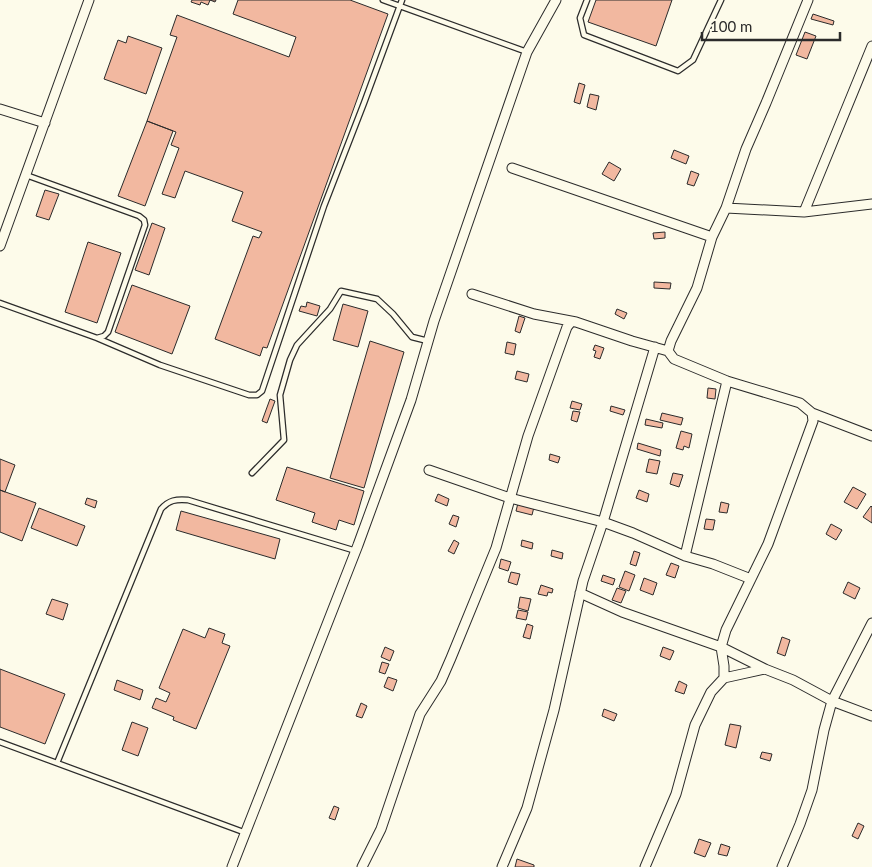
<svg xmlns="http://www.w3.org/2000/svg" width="872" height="867" font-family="Lato,sans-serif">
	<rect width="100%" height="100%" fill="#fdfbea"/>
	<path fill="#f2b8a0" stroke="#2b2b2b" d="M 192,0 L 216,0 L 215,2 L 210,0 L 208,5 L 201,2 L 200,5 L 191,2 Z
		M 238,0 L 350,0 L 388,14 L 267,348 L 263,347 L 260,356 L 215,339 L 253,236 L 259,238 L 262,232 L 232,221 L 243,192 L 185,171 L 175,198 L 162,194 L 179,148 L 171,145 L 176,132 L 147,121 L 177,37 L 170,35 L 177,15 L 289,57 L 296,37 L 233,14 Z
		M 596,0 L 672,0 L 656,46 L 588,22 Z
		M 813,14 L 834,21 L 833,25 L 811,19 Z
		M 805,32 L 816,36 L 807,59 L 796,55 Z
		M 128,36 L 162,48 L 146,94 L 104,79 L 118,40 L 126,43 Z
		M 579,83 L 585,85 L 580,104 L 574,102 Z
		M 590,94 L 599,96 L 596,110 L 587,107 Z
		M 147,121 L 173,131 L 145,206 L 118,196 Z
		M 674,150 L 689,156 L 686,164 L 671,158 Z
		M 609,162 L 621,169 L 614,181 L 602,174 Z
		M 691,171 L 699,174 L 694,186 L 687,184 Z
		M 45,190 L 59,194 L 49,220 L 36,216 Z
		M 152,223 L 165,228 L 149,275 L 135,270 Z
		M 665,232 L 665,238 L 654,239 L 653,233 Z
		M 88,242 L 121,253 L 97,323 L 65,312 Z
		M 654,282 L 671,283 L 670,289 L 654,288 Z
		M 132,285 L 190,306 L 172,354 L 115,332 Z
		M 307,302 L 320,306 L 317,316 L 299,311 L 301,306 L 306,307 Z
		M 343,304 L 368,311 L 358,347 L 333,340 Z
		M 617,309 L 627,313 L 624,319 L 615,314 Z
		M 519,316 L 525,318 L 520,333 L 515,331 Z
		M 370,341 L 404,352 L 364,488 L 330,478 Z
		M 507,342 L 516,344 L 514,355 L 505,353 Z
		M 595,345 L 604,348 L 600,359 L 594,357 L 596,351 L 593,350 Z
		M 517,371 L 529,374 L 527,382 L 515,379 Z
		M 708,388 L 716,389 L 715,399 L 707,398 Z
		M 270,399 L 275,401 L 267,423 L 262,421 Z
		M 572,401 L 582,404 L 580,410 L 570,408 Z
		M 611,406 L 625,410 L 623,415 L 610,411 Z
		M 573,411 L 580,412 L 577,422 L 571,420 Z
		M 662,413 L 683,418 L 681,425 L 660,420 Z
		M 646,419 L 663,423 L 662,428 L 645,425 Z
		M 681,431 L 692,434 L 689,448 L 684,446 L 683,450 L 676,448 Z
		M 638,443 L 661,450 L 660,456 L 637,449 Z
		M 550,454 L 560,457 L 558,463 L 549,460 Z
		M 0,459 L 15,465 L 5,492 L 0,490 Z
		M 649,459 L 660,461 L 657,474 L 646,472 Z
		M 287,467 L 364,491 L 354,525 L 339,520 L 336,530 L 312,522 L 315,513 L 276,500 Z
		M 673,473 L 683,475 L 679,487 L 670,484 Z
		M 853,487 L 866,494 L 857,509 L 844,502 Z
		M 0,490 L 36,503 L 22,541 L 0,532 Z
		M 639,490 L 649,494 L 647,502 L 636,498 Z
		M 438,494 L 449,499 L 447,506 L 435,501 Z
		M 87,498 L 97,501 L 95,508 L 85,504 Z
		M 721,502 L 729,504 L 727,513 L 719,512 Z
		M 518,503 L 534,507 L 532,515 L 516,511 Z
		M 871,506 L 872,507 L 872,523 L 863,517 Z
		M 39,508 L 85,526 L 77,546 L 31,528 Z
		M 181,511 L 280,539 L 275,559 L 176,530 Z
		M 453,515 L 459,517 L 456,527 L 449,524 Z
		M 706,519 L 715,520 L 713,530 L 704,529 Z
		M 831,524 L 842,530 L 836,540 L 826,534 Z
		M 454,540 L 459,543 L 454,554 L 448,551 Z
		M 522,540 L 533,543 L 532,549 L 521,546 Z
		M 552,550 L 563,553 L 562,559 L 551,556 Z
		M 634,551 L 640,553 L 636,566 L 630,564 Z
		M 501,559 L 511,562 L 508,571 L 499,568 Z
		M 671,563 L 679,566 L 675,578 L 666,575 Z
		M 625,571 L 635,575 L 629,591 L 619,587 Z
		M 511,572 L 520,574 L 517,585 L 508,582 Z
		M 603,575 L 615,579 L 613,585 L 601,581 Z
		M 644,578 L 657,583 L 653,595 L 640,590 Z
		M 848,582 L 860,588 L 855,599 L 843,593 Z
		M 541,585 L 553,589 L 552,593 L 548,592 L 547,596 L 538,594 Z
		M 617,588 L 626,591 L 621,603 L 612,600 Z
		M 520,597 L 531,599 L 528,611 L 518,608 Z
		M 52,599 L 68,604 L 63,620 L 46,614 Z
		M 518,610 L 528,612 L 526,620 L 516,618 Z
		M 527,624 L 533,626 L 530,639 L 523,637 Z
		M 209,628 L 225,634 L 222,643 L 230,646 L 196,729 L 173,720 L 174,717 L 152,708 L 156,698 L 166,702 L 170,693 L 159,688 L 183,629 L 205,638 Z
		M 782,637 L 790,640 L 785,656 L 777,653 Z
		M 385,647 L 394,651 L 390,661 L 381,657 Z
		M 663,647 L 674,651 L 670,660 L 660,656 Z
		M 382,662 L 389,664 L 385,674 L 379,672 Z
		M 0,669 L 65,694 L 45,744 L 0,727 Z
		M 388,677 L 397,680 L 393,691 L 384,687 Z
		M 117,680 L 143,690 L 140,700 L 114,690 Z
		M 679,681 L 687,685 L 684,694 L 675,691 Z
		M 361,703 L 367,706 L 362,718 L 356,716 Z
		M 604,709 L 617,714 L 614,721 L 602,716 Z
		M 132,722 L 148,728 L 138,756 L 122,750 Z
		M 730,724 L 741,726 L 736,748 L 725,745 Z
		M 762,752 L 772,754 L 770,761 L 760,758 Z
		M 334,806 L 339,808 L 335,820 L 329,818 Z
		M 858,823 L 864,826 L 858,839 L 852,836 Z
		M 699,839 L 711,843 L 705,857 L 694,853 Z
		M 721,844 L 730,847 L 727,856 L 718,854 Z
		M 517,859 L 534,865 L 534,867 L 515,867 Z"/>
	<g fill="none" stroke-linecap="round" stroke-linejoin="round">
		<defs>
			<path id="lane" d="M 383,0 L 527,52
				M 587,0 L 580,18 L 584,35 L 678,71 L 693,60 L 721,0
				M 0,303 L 97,338 L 104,336 L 108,332 L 145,225 L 144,220 L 139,216 L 26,175
				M 97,338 L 160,365 L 249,395 L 257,395 L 262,391 L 324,206 L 364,103 L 402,0
				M 252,473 L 284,440 L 280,395 L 290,360 L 297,345 L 330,309 L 341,291 L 377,299 L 393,314 L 412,337 L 428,341
				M 0,742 L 246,833
				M 57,763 L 161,509 C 169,500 176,499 188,500 L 356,551"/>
			<path id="street" d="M 0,109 L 45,123
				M 512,168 L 712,237
				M 726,208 L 804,212 L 872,204
				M 804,212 L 872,46
				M 0,246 L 89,0
				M 472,294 L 534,314 L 576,322 L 632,341 L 668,351
				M 812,413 L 872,436
				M 429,470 L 510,498 L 603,522 L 633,533 L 685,556 L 713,564 L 751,579
				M 685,556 L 727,381
				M 580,593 L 622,612 L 721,647 L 765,669
				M 724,678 L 765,669 L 793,680 L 832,701 L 872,716
				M 232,867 L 358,545 L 411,400 L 434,321 L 527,52 L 556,0
				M 362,867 L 381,829 L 420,714 L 441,681 L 451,658 L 496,548 L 528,436 L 567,327 L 571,322
				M 502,867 L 527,808 L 554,710 L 583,581 L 603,522 L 655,347
				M 645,867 L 676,794 L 695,725 L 711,692 L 724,678 L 724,666 L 721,647 L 726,630 L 768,544 L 813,421 L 812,413 L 800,403 L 727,381 L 674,359 L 668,351 L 671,341 L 697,288 L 712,237 L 726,208 L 746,149 L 766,103 L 808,0
				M 782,867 L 800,824 L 812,790 L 824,730 L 832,701 L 872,623"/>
		</defs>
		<use href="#lane" stroke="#2b2b2b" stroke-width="7"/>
		<use href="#street" stroke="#2b2b2b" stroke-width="11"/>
		<use href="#lane" stroke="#fdfbea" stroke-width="4.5"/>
		<use href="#street" stroke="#fdfbea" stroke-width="9"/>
	</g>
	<path d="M702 32v8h138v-8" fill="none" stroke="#2b2b2b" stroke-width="2.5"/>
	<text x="710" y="32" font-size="15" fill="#2b2b2b" stroke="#fdfbea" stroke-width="4" paint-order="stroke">100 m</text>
</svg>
